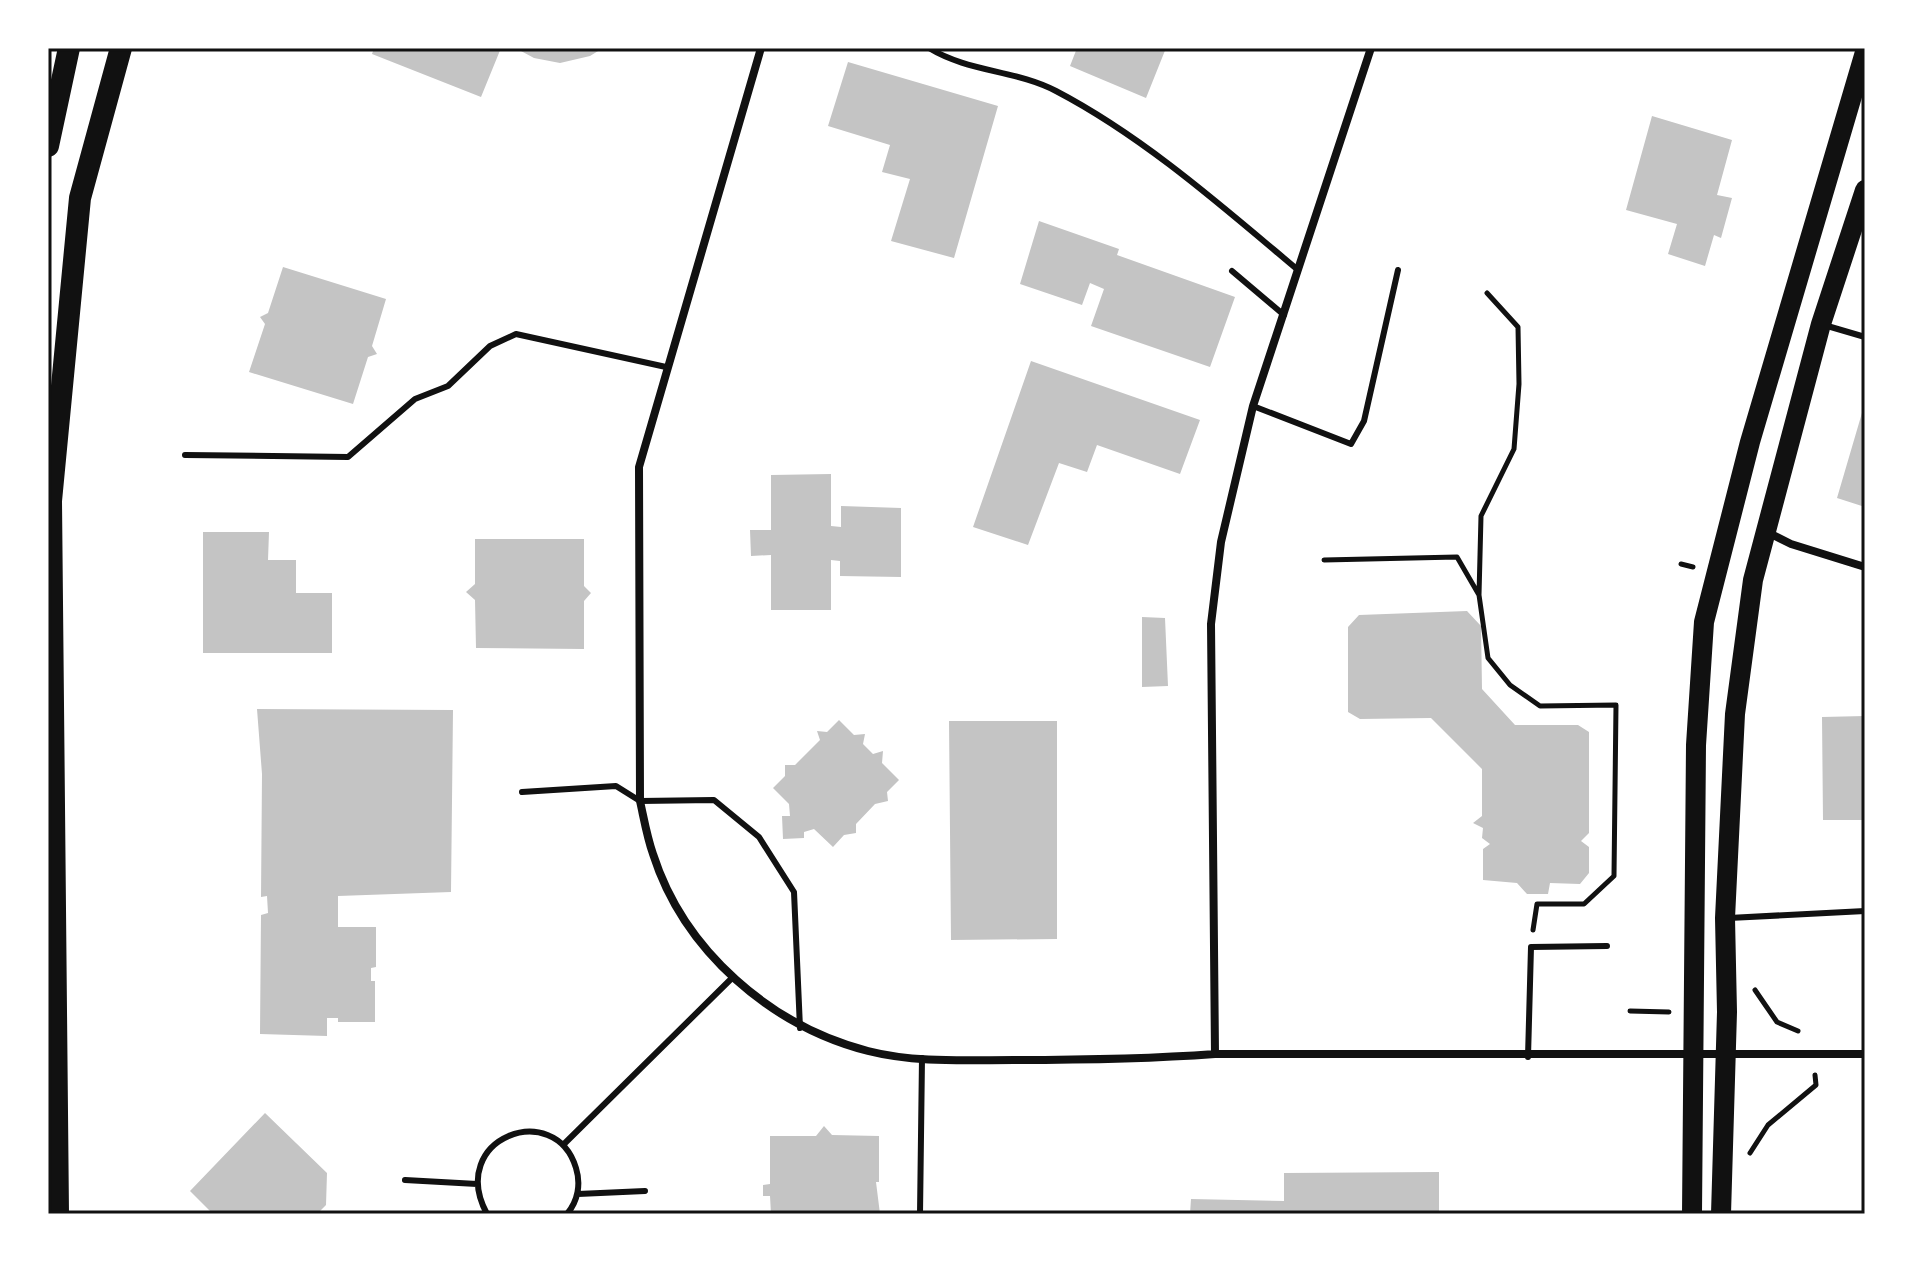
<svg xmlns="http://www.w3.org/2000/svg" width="1913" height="1262" font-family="Quicksand,sans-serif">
	<rect width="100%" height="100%" fill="#fff"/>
	<path fill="#c4c4c4" d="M 374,48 L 501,48 L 481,97 L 372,54 Z
		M 523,48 L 603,48 L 590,56 L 560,63 L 534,58 L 521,51 Z
		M 1077,48 L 1166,48 L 1146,98 L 1070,66 Z
		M 848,62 L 998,106 L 954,258 L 891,241 L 910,179 L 882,172 L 890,145 L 828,126 Z
		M 1652,116 L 1732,140 L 1717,195 L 1732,198 L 1721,238 L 1714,235 L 1705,266 L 1668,254 L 1677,224 L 1626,210 Z
		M 1039,221 L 1119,249 L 1117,255 L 1235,297 L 1210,367 L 1091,326 L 1104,289 L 1090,283 L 1082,305 L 1020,284 Z
		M 283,267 L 386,299 L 372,346 L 377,354 L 368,357 L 353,404 L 249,372 L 265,324 L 260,317 L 268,313 Z
		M 1031,361 L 1200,420 L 1180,474 L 1097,445 L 1087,472 L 1059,463 L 1028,545 L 973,527 Z
		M 1864,406 L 1865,406 L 1865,507 L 1837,498 Z
		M 831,474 L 831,526 L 841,527 L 841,506 L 901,508 L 901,577 L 840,576 L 840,561 L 831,560 L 831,610 L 771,610 L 771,555 L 751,556 L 750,530 L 771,530 L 771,475 Z
		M 203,532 L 269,532 L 268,560 L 296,560 L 296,593 L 332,593 L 332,653 L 203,653 Z
		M 475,539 L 584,539 L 584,586 L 591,593 L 584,601 L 584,649 L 476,648 L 475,600 L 466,592 L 475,584 Z
		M 1467,611 L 1481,626 L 1482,689 L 1515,725 L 1578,725 L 1589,732 L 1589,833 L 1581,841 L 1589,847 L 1589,873 L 1580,884 L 1550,883 L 1548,894 L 1527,894 L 1517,883 L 1483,880 L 1483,849 L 1490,844 L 1482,838 L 1483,828 L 1473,823 L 1482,816 L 1482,769 L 1431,718 L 1360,719 L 1348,712 L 1348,627 L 1359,615 Z
		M 1142,617 L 1165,618 L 1168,686 L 1142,687 Z
		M 257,709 L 453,710 L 451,892 L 338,896 L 338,927 L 376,927 L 376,967 L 371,968 L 371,981 L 375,981 L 375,1022 L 338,1022 L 338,1018 L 327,1018 L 327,1036 L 260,1034 L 261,915 L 268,913 L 267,896 L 261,897 L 262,774 Z
		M 1865,716 L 1865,820 L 1823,820 L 1822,717 Z
		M 839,720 L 854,735 L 865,734 L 863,744 L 873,754 L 883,751 L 882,763 L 899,780 L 887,792 L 888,801 L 875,804 L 856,824 L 856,833 L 844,835 L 833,847 L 814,829 L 804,832 L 804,838 L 783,839 L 782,816 L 790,816 L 789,804 L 773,788 L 785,776 L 785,765 L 795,765 L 820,740 L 817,731 L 827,732 Z
		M 949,721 L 1057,721 L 1057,939 L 951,940 Z
		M 265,1113 L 327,1173 L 326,1205 L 317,1214 L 213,1214 L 190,1191 Z
		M 824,1126 L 832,1135 L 879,1136 L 879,1182 L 876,1182 L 880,1214 L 771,1214 L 770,1196 L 763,1196 L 763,1185 L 770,1184 L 770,1136 L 816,1136 Z
		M 1439,1172 L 1439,1214 L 1190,1214 L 1191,1199 L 1284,1201 L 1284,1173 Z"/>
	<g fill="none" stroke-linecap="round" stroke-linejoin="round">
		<path stroke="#111" stroke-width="5" d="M 1324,560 L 1457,557 L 1479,595 L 1481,516 L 1514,449 L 1519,384 L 1518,327 L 1487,293
			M 1681,564 L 1693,567
			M 1479,595 L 1488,658 L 1510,685 L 1540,706 L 1616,705 L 1614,876 L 1584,904 L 1537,904 L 1533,930
			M 1755,990 L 1777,1022 L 1798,1031
			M 1630,1011 L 1669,1012
			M 1750,1153 L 1768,1125 L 1816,1085 L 1815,1075"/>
		<path stroke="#111" stroke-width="6" d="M 929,48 C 968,72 1016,70 1056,91 C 1144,137 1223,207 1298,270
			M 1232,271 L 1284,315
			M 1824,325 L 1865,337
			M 1253,406 L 1351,444 L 1364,421 L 1398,270
			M 185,455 L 348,457 L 415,399 L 448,386 L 490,346 L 516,334 L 666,367
			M 522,792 L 616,786 L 640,801 L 714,800 L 759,837 L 794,892 L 800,1028
			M 1729,918 L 1865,911
			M 1528,1057 L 1531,947 L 1607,946
			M 563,1145 L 731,979
			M 405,1180 L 477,1184
			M 578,1194 L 645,1191
			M 487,1214 C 446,1138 555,1098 576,1168 C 581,1184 578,1201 567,1214
			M 920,1214 L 922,1058"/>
		<path stroke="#111" stroke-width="8" d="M 761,48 L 639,467 L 640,801 C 644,819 647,837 653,854 C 684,951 771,1026 868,1051 C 915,1063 966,1060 1014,1060 C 1081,1060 1147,1059 1215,1054 L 1865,1054
			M 1765,531 L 1791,544 L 1865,567
			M 1215,1054 L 1211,624 L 1221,542 L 1253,406 L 1371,48"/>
		<path stroke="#111" stroke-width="20" d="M 1692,1214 L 1696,745 L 1704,622 L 1750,442 L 1865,52
			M 1721,1214 L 1727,1012 L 1725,918 L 1735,714 L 1753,580 L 1821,324 L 1865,190"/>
		<path stroke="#111" stroke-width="22" d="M 48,146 L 69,48
			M 58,1214 L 51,501 L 80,198 L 121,48"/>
	</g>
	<rect width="1913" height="1262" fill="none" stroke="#ffffff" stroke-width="100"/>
	<rect x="50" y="50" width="1813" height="1162" fill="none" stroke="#111" stroke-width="3"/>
</svg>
